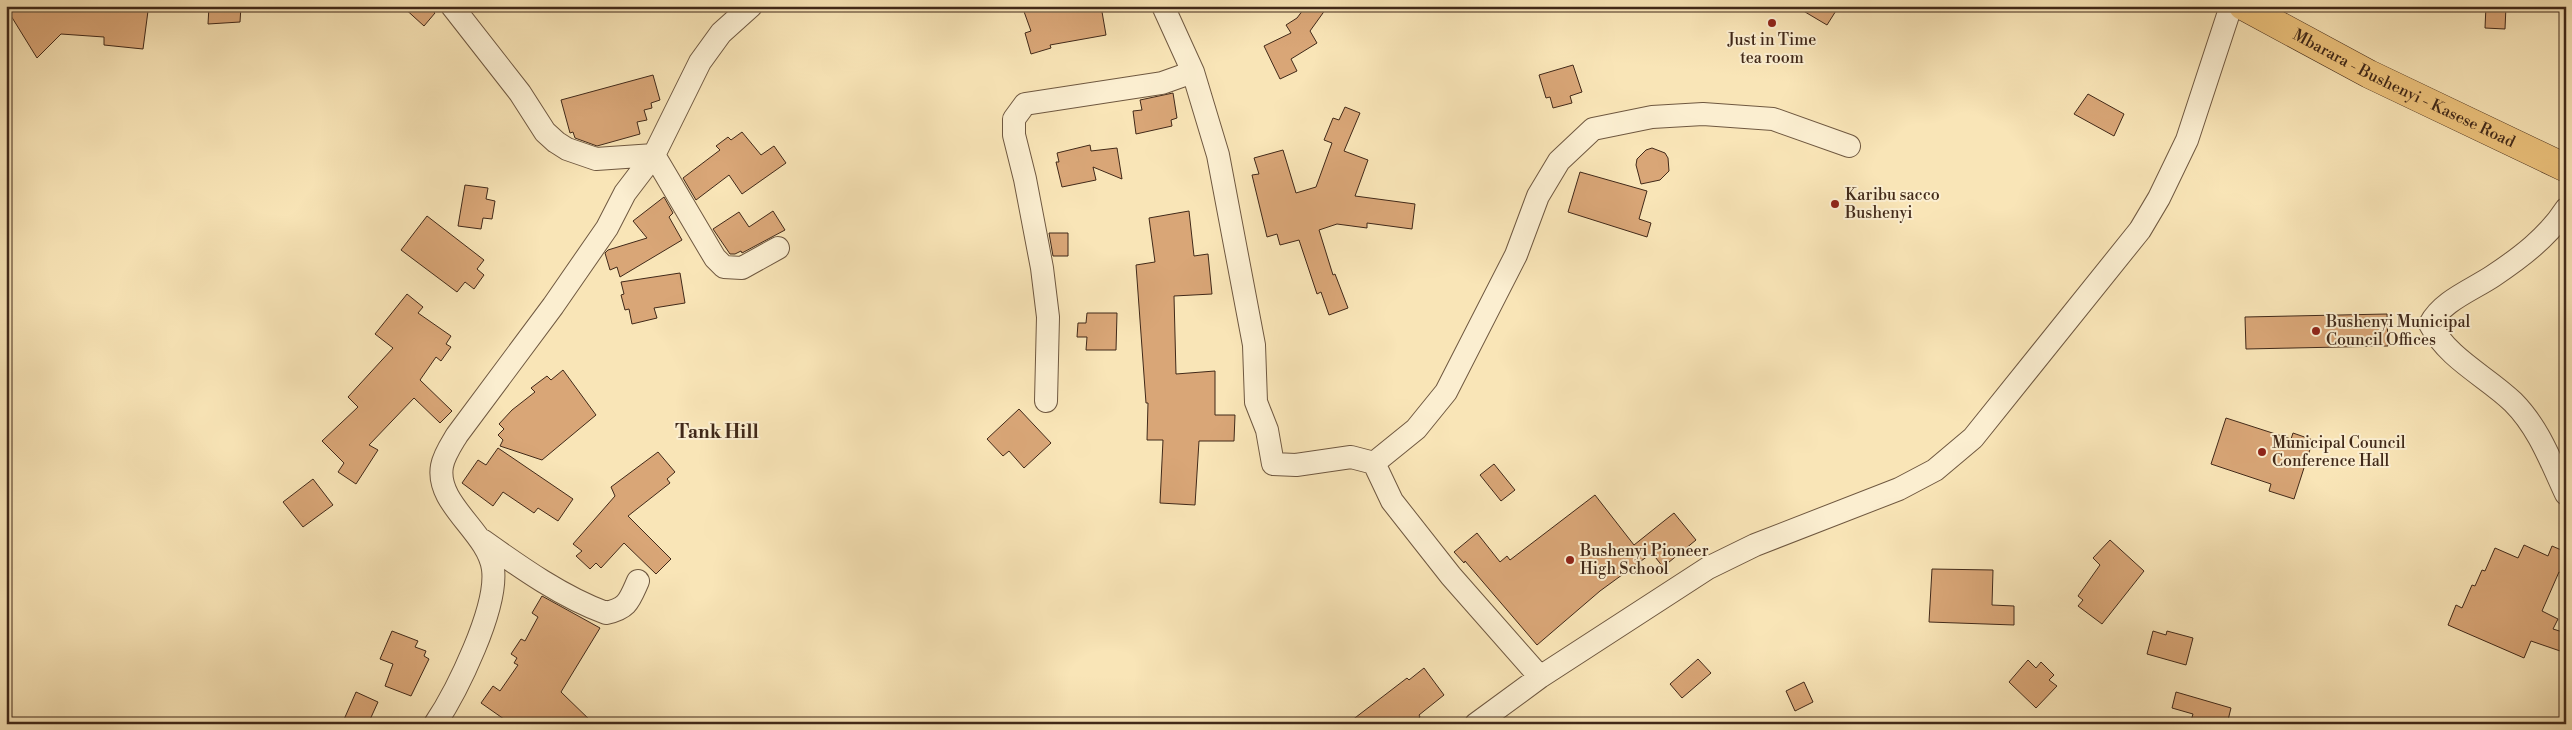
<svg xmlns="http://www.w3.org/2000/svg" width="2572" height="730" font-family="'Libre Bodoni',serif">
	<rect width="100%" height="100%" fill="#f9e5b7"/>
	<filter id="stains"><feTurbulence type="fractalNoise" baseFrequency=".004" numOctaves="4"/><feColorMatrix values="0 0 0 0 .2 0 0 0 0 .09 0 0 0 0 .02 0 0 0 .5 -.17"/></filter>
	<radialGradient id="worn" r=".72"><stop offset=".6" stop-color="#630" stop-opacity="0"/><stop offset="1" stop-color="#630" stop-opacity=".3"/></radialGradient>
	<path fill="#d9a677" stroke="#412919" d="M 38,6 L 113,6 L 148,11 L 143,49 L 104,45 L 104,37 L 61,34 L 37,58 L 8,11 Z
		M 209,6 L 241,6 L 240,22 L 208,24 Z
		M 402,6 L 427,6 L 435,13 L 424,26 Z
		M 1022,6 L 1101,6 L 1106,35 L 1050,45 L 1051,48 L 1031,54 L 1025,33 L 1031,31 Z
		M 1306,6 L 1328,6 L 1310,31 L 1317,43 L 1291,59 L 1297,71 L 1280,79 L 1264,46 L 1291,33 L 1286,25 L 1297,18 Z
		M 1795,6 L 1839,6 L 1827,25 Z
		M 2486,6 L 2506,6 L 2505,29 L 2485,28 Z
		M 1573,65 L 1582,92 L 1570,96 L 1572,103 L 1553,108 L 1550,97 L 1546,98 L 1539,75 Z
		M 653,75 L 660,100 L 651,103 L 652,108 L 644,110 L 647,120 L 637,122 L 640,134 L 597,146 L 575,138 L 573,132 L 570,133 L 561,100 Z
		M 1173,93 L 1177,118 L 1171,120 L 1172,126 L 1136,134 L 1133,111 L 1142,110 L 1140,100 Z
		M 2088,94 L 2124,114 L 2114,136 L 2074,114 Z
		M 1345,107 L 1360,113 L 1344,151 L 1368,160 L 1355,196 L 1415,204 L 1412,229 L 1367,223 L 1367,228 L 1337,224 L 1319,230 L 1333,275 L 1335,274 L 1348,308 L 1329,315 L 1321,292 L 1317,294 L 1299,240 L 1280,245 L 1277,234 L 1267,237 L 1252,175 L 1259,174 L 1254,158 L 1283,150 L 1296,193 L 1316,187 L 1332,143 L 1324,140 L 1333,118 L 1339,120 Z
		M 742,132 L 761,155 L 774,146 L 786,163 L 742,194 L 729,175 L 696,200 L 683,178 L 720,150 L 716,146 L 728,137 L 731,140 Z
		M 1090,145 L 1091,151 L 1117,148 L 1122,179 L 1093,167 L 1096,180 L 1062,187 L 1056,162 L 1059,162 L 1057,153 Z
		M 1652,148 L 1665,153 L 1668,158 L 1669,171 L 1660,180 L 1641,184 L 1636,165 L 1637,159 L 1646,150 Z
		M 1580,172 L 1647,191 L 1639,219 L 1651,223 L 1647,237 L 1568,212 Z
		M 465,185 L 488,188 L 486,199 L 495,201 L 492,219 L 483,218 L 481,229 L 458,226 Z
		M 664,197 L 673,213 L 669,217 L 682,240 L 620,277 L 617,267 L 610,270 L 605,253 L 608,250 L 647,238 L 633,221 Z
		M 773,211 L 785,230 L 742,253 L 741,251 L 735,254 L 730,254 L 713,229 L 739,212 L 749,227 Z
		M 1189,211 L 1194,256 L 1208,254 L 1212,294 L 1174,296 L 1176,374 L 1215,371 L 1215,415 L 1235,415 L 1234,441 L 1199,441 L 1195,505 L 1160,503 L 1163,440 L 1147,440 L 1148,403 L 1146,403 L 1136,265 L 1155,262 L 1149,218 Z
		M 427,216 L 484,260 L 477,269 L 484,275 L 474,289 L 465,282 L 457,292 L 401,250 Z
		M 1049,233 L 1068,233 L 1068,256 L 1053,256 Z
		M 680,273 L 685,303 L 654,308 L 657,318 L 632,324 L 629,309 L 625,310 L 621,295 L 624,294 L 621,282 Z
		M 407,294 L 423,307 L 418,313 L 451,336 L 446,344 L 451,347 L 441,361 L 436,357 L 420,380 L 452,411 L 440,423 L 414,398 L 369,445 L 378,450 L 356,484 L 338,472 L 344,463 L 322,441 L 358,407 L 348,397 L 393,348 L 375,334 Z
		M 1087,313 L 1117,313 L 1116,350 L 1086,350 L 1087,337 L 1077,337 L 1078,323 L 1086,323 Z
		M 2387,314 L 2388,346 L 2246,349 L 2245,317 Z
		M 563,370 L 596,415 L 542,460 L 500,446 L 503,440 L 498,435 L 504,429 L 499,424 L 512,410 L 535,392 L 531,388 L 547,376 L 551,380 Z
		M 1019,409 L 1051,443 L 1024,468 L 1009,451 L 1003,456 L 987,439 Z
		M 2226,418 L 2291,439 L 2293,433 L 2313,440 L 2294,499 L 2269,491 L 2271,484 L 2211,464 Z
		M 498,448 L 573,499 L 558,521 L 538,508 L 534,513 L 503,492 L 493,506 L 462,483 L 478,460 L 486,465 Z
		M 658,452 L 675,472 L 667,479 L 670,483 L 628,516 L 671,559 L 656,574 L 624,543 L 601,568 L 596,563 L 590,569 L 576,556 L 582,551 L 573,544 L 615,496 L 611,487 Z
		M 1494,464 L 1515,490 L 1501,501 L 1480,475 Z
		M 313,479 L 333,505 L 303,527 L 283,502 Z
		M 1595,495 L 1634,545 L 1674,513 L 1696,540 L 1663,567 L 1652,553 L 1600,591 L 1537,645 L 1465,561 L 1464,563 L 1454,552 L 1477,533 L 1500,562 L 1507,556 L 1510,560 Z
		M 2110,540 L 2144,571 L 2102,624 L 2078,606 L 2083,600 L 2078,596 L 2100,565 L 2093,558 Z
		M 2524,545 L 2548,556 L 2552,546 L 2566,552 L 2566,575 L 2559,572 L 2542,611 L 2558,619 L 2553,629 L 2566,633 L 2566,653 L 2531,641 L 2524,658 L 2448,625 L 2456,605 L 2462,608 L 2472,585 L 2475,586 L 2482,570 L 2485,571 L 2495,548 L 2518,558 Z
		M 1932,569 L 1993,570 L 1992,605 L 2014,606 L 2014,625 L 1929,622 Z
		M 542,596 L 600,628 L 561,692 L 594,724 L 511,724 L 481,703 L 493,686 L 500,691 L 518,665 L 514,663 L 517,658 L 511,654 L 521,639 L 525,641 L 538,617 L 532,613 Z
		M 392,631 L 418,641 L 415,647 L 426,651 L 424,656 L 429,659 L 411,696 L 385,686 L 393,664 L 380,659 Z
		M 2153,631 L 2166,635 L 2167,631 L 2193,638 L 2186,665 L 2147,654 Z
		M 1698,659 L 1711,673 L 1682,698 L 1670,684 Z
		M 2028,660 L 2036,668 L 2041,662 L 2054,675 L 2049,680 L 2057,686 L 2036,708 L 2009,682 Z
		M 1424,668 L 1444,695 L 1419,715 L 1420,717 L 1412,724 L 1347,724 L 1407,678 L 1409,680 Z
		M 1804,682 L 1813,702 L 1795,711 L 1786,691 Z
		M 356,692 L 378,702 L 368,724 L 342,724 Z
		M 2176,692 L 2231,708 L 2227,724 L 2190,724 L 2193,714 L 2172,708 Z"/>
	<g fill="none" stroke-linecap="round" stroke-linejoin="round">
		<defs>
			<path id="minor" d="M 452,6 L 520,93 L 545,132 L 556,142 L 567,149 L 596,159 L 654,155 L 715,258 L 724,267 L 742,268 L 778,248
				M 1163,6 L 1193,72 L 1218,155 L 1254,345 L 1256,402 L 1267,430 L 1273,464 L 1296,465 L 1351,457 L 1374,463 L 1392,501 L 1451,576 L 1540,677
				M 2566,209 C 2548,237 2520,258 2493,276 C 2472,290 2442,301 2430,324 C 2448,359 2486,376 2513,402 C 2539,428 2551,462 2566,494
				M 1046,401 L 1048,317 L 1042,268 L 1025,179 L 1014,135 L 1014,119 L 1025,104 L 1162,83 L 1193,72
				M 1374,463 L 1416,429 L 1446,392 L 1516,255 L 1538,196 L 1559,161 L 1593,129 L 1652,117 L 1703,114 L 1773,119 L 1849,146
				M 482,540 C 520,567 562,597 606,613 C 628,608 629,601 638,581
				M 435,724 C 457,691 498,608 493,569 C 488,532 435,504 442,466 C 444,455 451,445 457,435 L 553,306 L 607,228 L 625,193 L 654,155 L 700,62 L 721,33 L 751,6
				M 1476,724 L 1540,677 L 1708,568 L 1755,545 L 1899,489 L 1935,470 L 1973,438 L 2140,230 L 2159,198 L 2187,140 L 2231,6"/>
			<g id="major">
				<path id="s1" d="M 2243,6 L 2369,74 L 2566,168"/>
			</g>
		</defs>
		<use href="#minor" stroke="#6f5840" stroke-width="24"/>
		<use href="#major" stroke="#412919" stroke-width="29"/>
		<use href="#minor" stroke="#fbeed0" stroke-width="22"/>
		<use href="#major" stroke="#ecc27c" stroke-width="28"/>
	</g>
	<g fill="#8f2418" stroke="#fbeed0" stroke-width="2">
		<circle cx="1772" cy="23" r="5"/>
		<circle cx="1835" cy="204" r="5"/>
		<circle cx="2316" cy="331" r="5"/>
		<circle cx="2262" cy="452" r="5"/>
		<circle cx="1570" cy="560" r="5"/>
	</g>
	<g text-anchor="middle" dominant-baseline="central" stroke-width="4" stroke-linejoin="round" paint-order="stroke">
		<g font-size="16" fill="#412919" stroke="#fbeed0" text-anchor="start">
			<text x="1772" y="40" text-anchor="middle">Just in Time<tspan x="1772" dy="18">tea room</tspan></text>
			<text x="1845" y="195">Karibu sacco<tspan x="1845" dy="18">Bushenyi</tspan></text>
			<text x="2326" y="322">Bushenyi Municipal<tspan x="2326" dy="18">Council Offices</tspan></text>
			<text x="2272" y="443">Municipal Council<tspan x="2272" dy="18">Conference Hall</tspan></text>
			<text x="1580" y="551">Bushenyi Pioneer<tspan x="1580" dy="18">High School</tspan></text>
		</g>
		<g font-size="16" fill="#412919" stroke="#fbeed0">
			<text stroke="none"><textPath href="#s1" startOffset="181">Mbarara - Bushenyi - Kasese Road</textPath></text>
		</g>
		<g font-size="19" font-weight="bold" fill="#412919" stroke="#fbeed0">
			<text x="717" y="432">Tank Hill</text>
		</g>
	</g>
	<rect width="2572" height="730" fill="none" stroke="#f9e5b7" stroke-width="25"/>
	<rect x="8" y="8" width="2557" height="715" fill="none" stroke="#412919" stroke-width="2.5"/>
	<rect x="12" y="12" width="2547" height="705" fill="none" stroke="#412919"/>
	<rect width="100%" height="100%" filter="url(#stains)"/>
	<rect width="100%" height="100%" fill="url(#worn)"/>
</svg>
